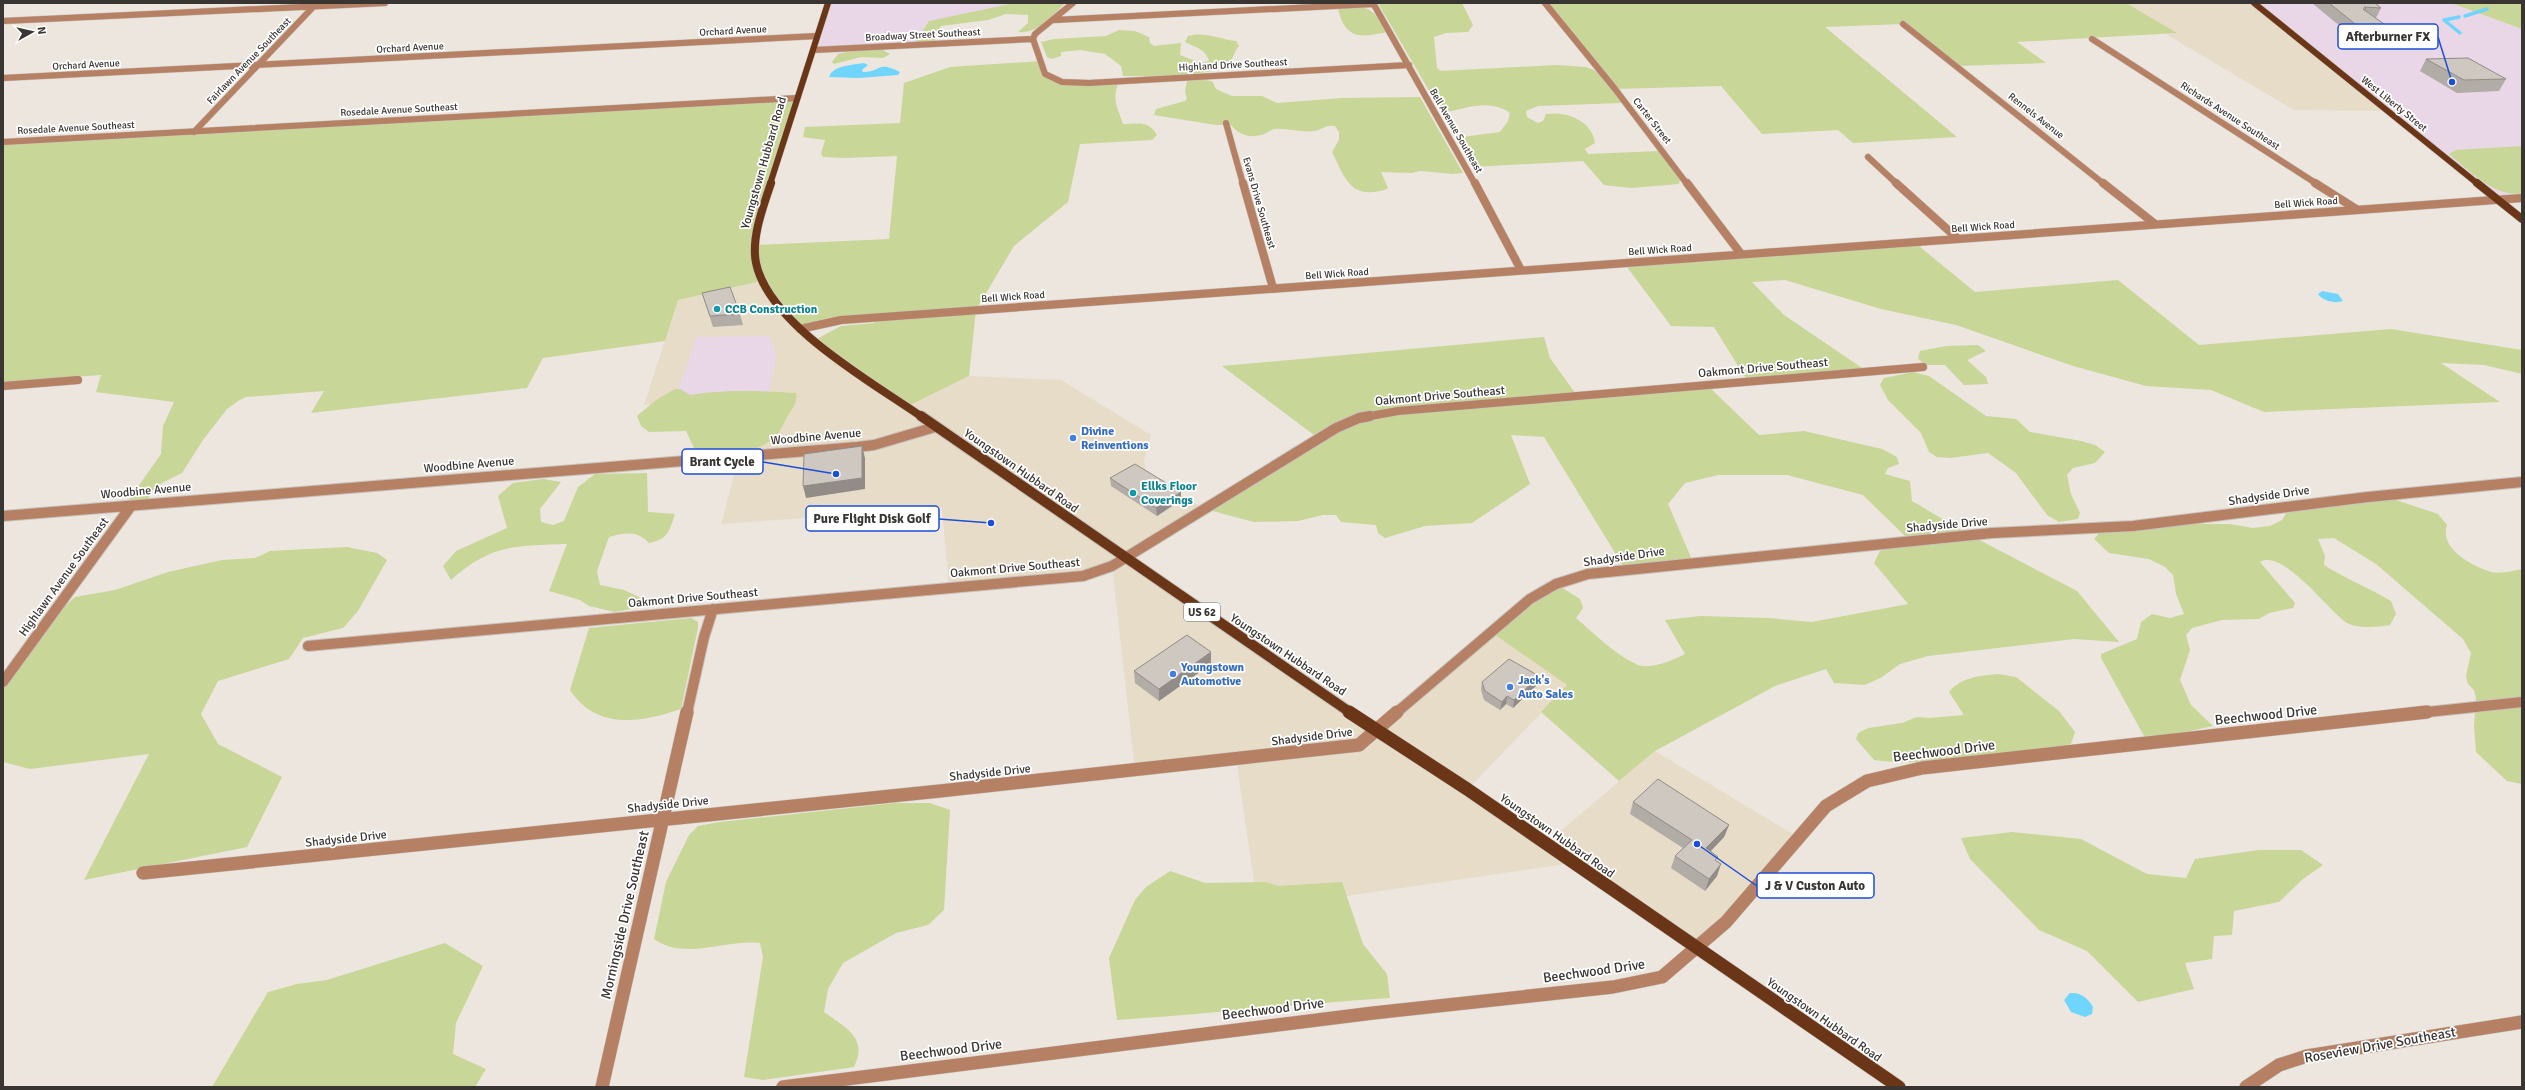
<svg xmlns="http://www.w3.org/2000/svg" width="2525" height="1090" font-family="Signika,sans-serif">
	<rect width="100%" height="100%" fill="#ece6de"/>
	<path fill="#e7dcc7" d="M 2126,3 L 2254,3 L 2387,111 L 2294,110 L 2166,34 L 2176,33 Z
		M 761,281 L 785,315 L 906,407 L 969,376 L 1061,380 L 1151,435 L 1144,461 L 1147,475 L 1205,509 L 1125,558 L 1378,730 L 1491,632 L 1568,685 L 1468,789 L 1545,844 L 1655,751 L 1798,837 L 1696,948 L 1572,863 L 1258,909 L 1236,759 L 1135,770 L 1112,566 L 949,588 L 942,508 L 721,524 L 755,398 L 644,405 L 678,300 Z"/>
	<path fill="#e9d6e7" d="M 828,3 L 1014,3 L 929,21 L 914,45 L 814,50 Z
		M 2254,3 L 2451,3 L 2522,29 L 2522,198 L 2497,199 Z
		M 770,336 L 776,356 L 769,395 L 674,403 L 696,337 Z"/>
	<path fill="#c8d698" d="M 1014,3 L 1065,3 C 1052,17 1037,34 1018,32 L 1028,23 L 1028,15 L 1006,14 L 988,20 L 941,26 L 934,42 L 915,43 L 929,21 Z
		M 1378,3 L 1462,3 L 1473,25 L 1468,32 L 1446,33 L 1434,37 L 1437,68 L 1441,71 L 1557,65 L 1586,67 L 1596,71 L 1622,103 L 1538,106 L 1526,111 L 1527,117 L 1538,123 L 1543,121 L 1546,114 C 1566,111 1592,120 1595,143 L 1585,149 L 1588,154 L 1660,151 L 1680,179 L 1679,184 L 1631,188 L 1604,185 L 1583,161 L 1472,167 L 1455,138 L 1500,132 L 1508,121 L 1510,113 C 1489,98 1465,109 1442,113 Z
		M 1545,3 L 2126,3 L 2177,33 L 2017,42 L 2046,63 L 1956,66 L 1903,24 L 1825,27 L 1957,137 L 1853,143 L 1838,130 L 1762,134 L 1721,86 L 1615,89 Z
		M 2451,3 L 2522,3 L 2522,29 Z
		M 1338,7 C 1369,7 1370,4 1387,32 C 1367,36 1350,41 1341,19 C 1340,15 1338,11 1338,7 Z
		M 1119,30 L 1135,31 L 1149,37 L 1150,43 L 1154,46 L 1181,43 L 1180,55 L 1200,63 L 1209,61 C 1206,49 1195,47 1185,42 L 1188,36 C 1203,31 1220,39 1236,41 L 1239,46 C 1234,51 1234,58 1228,64 C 1211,78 1146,76 1123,76 L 1121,66 L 1105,54 L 1080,50 L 1061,52 L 1061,56 L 1052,59 L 1047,57 L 1041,42 L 1054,39 L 1106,36 Z
		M 856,50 L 883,50 L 890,54 L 883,58 L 861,57 L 834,64 L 832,62 L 838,54 Z
		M 1041,61 L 1042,68 L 1054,80 L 1119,82 C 1111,99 1118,108 1123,124 C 1139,124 1148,120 1157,135 L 1152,140 L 1080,144 L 1068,202 L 1014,246 L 976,310 L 969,376 L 906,407 L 813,341 L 841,326 L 875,323 L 872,318 L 800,329 L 761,281 L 678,300 L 665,341 L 543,358 L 527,388 L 311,413 L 324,391 L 246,397 L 238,401 L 227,409 L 203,440 L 182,473 L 162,483 L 150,493 L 149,499 L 128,501 L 161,454 L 163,426 L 174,402 L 96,392 L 101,375 L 3,382 L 3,142 L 797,98 L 755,245 L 889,239 L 897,156 L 845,158 L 823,157 L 821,154 L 825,140 L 803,137 L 805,127 L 900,123 L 904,83 L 950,67 Z
		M 1195,79 L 1212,81 L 1216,89 L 1232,96 L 1262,96 L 1277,103 L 1342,98 L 1420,97 L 1463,173 L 1453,174 L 1421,171 L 1411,173 L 1381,172 L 1388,188 C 1384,191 1379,191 1373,192 C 1348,195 1342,171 1332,152 L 1339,140 L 1339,132 L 1335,126 C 1324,125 1324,129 1315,131 C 1301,133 1288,128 1275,129 C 1271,129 1267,133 1264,134 C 1251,139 1239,135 1231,125 L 1216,125 L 1154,115 L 1156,109 L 1185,101 L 1187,99 L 1185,91 L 1187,81 Z
		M 2522,146 L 2522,194 C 2492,196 2470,171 2449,154 L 2456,150 Z
		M 1914,242 L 1975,292 L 2118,280 L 2199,345 L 2391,329 L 2522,350 L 2522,374 L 2484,365 L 2441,363 L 2500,402 L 2264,412 L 2211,390 L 2146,386 L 2073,366 L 1956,325 L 1881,309 L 1785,280 L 1752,282 L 1784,315 L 1868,372 L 1748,382 L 1714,327 L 1671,326 L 1624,263 Z
		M 1544,337 L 1550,358 L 1578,397 L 1708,386 L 1759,435 L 1804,431 L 1882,449 L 1897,457 L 1899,464 L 1888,468 L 1885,474 L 1910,481 L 1912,501 L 1970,535 L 2077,591 L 2119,642 L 2074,639 L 1928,656 L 1900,664 L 1882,677 L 1865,685 L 1834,683 L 1826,669 L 1775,686 L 1655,751 L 1619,781 L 1541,712 L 1567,685 L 1491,632 L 1556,584 L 1580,599 L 1583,608 L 1576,618 C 1595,634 1615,655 1638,665 C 1650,670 1674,660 1685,654 L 1665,620 L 1700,616 L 1768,618 L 1812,622 L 1908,604 L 1874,563 L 1880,551 L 1910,541 L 1863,495 L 1787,475 L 1718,475 L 1685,483 L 1668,504 L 1693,562 L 1625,569 L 1544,437 L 1511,435 L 1530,484 L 1472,523 L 1425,526 L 1385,538 L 1378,533 L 1376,525 L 1341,522 L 1336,515 L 1323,515 L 1298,521 L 1254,522 L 1205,509 L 1318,438 L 1222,366 Z
		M 1978,345 L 1986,351 L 1967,360 L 1986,377 L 1988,384 L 1964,385 L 1945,365 L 1927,365 L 1918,359 L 1920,351 L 1946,346 Z
		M 1913,372 L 1929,376 L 1986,416 L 2016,419 L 2030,432 L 2081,441 L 2095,445 L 2105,452 L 2095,463 L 2073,468 L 2067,475 L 2071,494 L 2080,513 L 2078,519 L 2059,522 L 2047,515 L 2016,473 L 1988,453 L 1950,458 L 1937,457 L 1929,452 L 1921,433 L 1888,400 L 1880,385 L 1884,378 Z
		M 675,389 L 680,389 L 690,395 C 726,389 760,391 796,393 C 798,403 792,409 787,417 C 784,423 781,429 778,434 C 757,457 720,454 694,448 L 686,431 L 649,432 L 641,426 L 637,416 L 656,400 Z
		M 647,473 L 648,512 L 675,514 C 669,532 668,539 649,543 C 637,530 623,533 609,537 L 597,571 L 600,585 L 624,590 L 641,598 L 636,608 L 615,612 L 589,606 L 580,600 L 549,591 L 567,544 C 515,546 492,544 451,580 L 443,566 L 456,551 L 507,528 L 498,496 L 513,483 L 543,479 L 561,482 L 540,509 L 541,522 L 553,525 L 564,521 L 578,487 L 595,474 Z
		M 2382,500 L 2396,500 L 2438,514 L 2447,525 C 2439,549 2472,566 2491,572 C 2500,574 2513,571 2522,569 L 2522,784 L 2507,781 L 2476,752 L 2474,726 L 2476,698 L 2474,690 L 2468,684 L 2466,676 L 2471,653 L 2463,639 L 2376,564 L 2334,538 L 2318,539 L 2325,556 L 2324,565 C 2346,579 2369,588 2391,601 L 2396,614 L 2390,625 C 2378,627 2359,629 2347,623 C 2331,614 2283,548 2260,562 L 2295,603 L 2293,608 L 2269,613 L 2259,619 L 2222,620 L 2192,628 L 2186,635 L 2190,650 L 2180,680 L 2191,705 L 2213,726 L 2176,734 L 2144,736 L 2101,658 L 2101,654 L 2137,639 L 2141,622 L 2152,614 L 2170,618 L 2184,614 L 2176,594 L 2173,575 L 2165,567 L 2149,559 L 2109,553 L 2094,539 L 2099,533 L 2189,524 L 2230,524 L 2253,528 L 2270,526 L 2282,520 L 2289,509 Z
		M 347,547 L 377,553 L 387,560 L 358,611 L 343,628 L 303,638 L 289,659 L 218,681 L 201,714 L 218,744 L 282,777 L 247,847 L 84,880 L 149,754 L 30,769 L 3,762 L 3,687 L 57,614 L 75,597 L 115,590 L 168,572 L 222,560 L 255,558 L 270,551 Z
		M 691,618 L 698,622 L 698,628 L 681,709 C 640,723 596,730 570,690 L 589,628 Z
		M 1998,674 L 2016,677 L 2059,711 L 2075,732 L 2071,744 C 2038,751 2005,754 1971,758 C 1938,761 1906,765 1874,760 L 1856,739 L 1858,733 L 1868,728 L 1902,723 L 1917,717 L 1929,718 L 1964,715 L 1949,692 C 1961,677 1980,676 1998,674 Z
		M 895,803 L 930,803 L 950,810 L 944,910 L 928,925 L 896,933 L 843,963 L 828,989 L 824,1012 C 844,1027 869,1037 854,1067 L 763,1080 L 744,1077 L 763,957 L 760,943 C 726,939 684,961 654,939 L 666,882 L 689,835 L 698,826 L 720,822 Z
		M 2012,832 L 2081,839 L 2147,874 L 2186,878 L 2195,859 L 2259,850 L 2301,850 L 2323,865 L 2303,879 L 2279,902 L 2234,911 L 2232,935 L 2214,936 L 2212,959 L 2185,963 L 2194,989 L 2138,1002 L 2087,951 L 2039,930 L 1970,859 L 1961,838 Z
		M 1170,871 L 1205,883 L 1266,882 L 1278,886 L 1342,882 L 1363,944 L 1387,974 L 1390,998 C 1298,1004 1208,1014 1117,1020 L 1109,958 L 1135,900 L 1146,887 Z
		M 445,943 L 483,966 L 456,1023 L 453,1054 L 486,1069 L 475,1087 L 212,1087 L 268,992 L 297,984 L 327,980 Z"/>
	<path fill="#6fd5fd" d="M 864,63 L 868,65 L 862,70 L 863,72 C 881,72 877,60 900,72 L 898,75 L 859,78 L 829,77 C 833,65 853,65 864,63 Z
		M 2322,291 L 2338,294 L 2343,301 C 2335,304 2323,301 2318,294 Z
		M 2070,993 C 2081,992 2088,998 2093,1007 L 2092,1014 L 2085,1017 L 2071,1012 L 2064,1000 Z"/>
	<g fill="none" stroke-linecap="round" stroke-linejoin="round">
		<path stroke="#6fd5fd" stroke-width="3.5" d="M 2465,16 L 2487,9
			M 2459,17 L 2444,20 L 2460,33"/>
		<defs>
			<path id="minor-far3" d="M 1073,3 L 1035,34 L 1033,39 L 1045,74 L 1062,82 L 1089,83 L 1409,65
				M 1373,3 L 1475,184
				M 1545,3 L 1615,89 L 1687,184
				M 1054,20 L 1374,4
				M 3,21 L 385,3
				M 1903,24 L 2104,184
				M 2092,39 L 2317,184
				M 814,50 L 1033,39
				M 3,78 L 817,36
				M 1226,123 L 1243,184
				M 194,132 L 316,4
				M 3,142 L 797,98
				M 1868,157 L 1897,184"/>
			<path id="minor-far2" d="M 1243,183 L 1273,288
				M 1475,183 L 1521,270
				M 1687,183 L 1741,254
				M 1896,183 L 1957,238
				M 2103,183 L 2155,224
				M 2315,183 L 2356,209
				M 800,329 L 841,320 L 2522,198
				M 3,386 L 78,380
				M 1365,417 L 1398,411 L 1923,367"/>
			<path id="minor-far1" d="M 3,516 L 857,447 L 874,445 L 935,427
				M 308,646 L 1083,576 L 1112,566 L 1336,428 L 1359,418 L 1370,416
				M 3,682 L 131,506
				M 687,713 L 704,637 L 713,609
				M 1396,713 L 1530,599 L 1556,584 L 1588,574 L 1992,533 L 2133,526 L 2368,497 L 2522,482
				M 2418,713 L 2522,702"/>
			<path id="minor" d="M 143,873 L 940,791 L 1359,745 L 1397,712
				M 602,1087 L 687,712
				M 783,1087 L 1373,1013 L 1613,987 L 1662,977 L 1726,922 L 1826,806 L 1867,781 L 1922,768 L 2427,712
				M 2246,1087 L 2279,1065 L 2307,1056 L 2522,1022"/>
			<path id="major-far3" d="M 2254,3 L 2478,184
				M 770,184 L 828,3"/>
			<path id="major-far2" d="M 771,183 C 763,207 751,238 756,263 C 769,325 872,382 922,417
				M 2477,183 L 2522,219"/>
			<path id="major-far1" d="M 921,416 L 1351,713"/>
			<path id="major" d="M 1349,712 L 1467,789 L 1899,1087"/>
		</defs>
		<use href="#minor-far3" stroke="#c8c3bc" stroke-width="7"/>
		<use href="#minor-far2" stroke="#c8c3bc" stroke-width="9"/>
		<use href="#minor-far1" stroke="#c8c3bc" stroke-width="12"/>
		<use href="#minor" stroke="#c8c3bc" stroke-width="14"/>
		<use href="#major-far3" stroke="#c8c3bc" stroke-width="7"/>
		<use href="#major-far2" stroke="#c8c3bc" stroke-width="9"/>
		<use href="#major-far1" stroke="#c8c3bc" stroke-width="12"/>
		<use href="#major" stroke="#c8c3bc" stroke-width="14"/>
		<use href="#minor-far3" stroke="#b58064" stroke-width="6"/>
		<use href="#minor-far2" stroke="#b58064" stroke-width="8"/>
		<use href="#minor-far1" stroke="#b58064" stroke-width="10"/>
		<use href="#minor" stroke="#b58064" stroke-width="13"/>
		<use href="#major-far3" stroke="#6b3617" stroke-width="6"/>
		<use href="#major-far2" stroke="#6b3617" stroke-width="8"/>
		<use href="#major-far1" stroke="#6b3617" stroke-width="10"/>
		<use href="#major" stroke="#6b3617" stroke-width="13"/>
	</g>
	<path fill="#b2aca6" d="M 2312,3 L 2375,3 L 2381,8 L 2376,18 L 2395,32 L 2389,42 L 2358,41 Z
		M 2426,59 L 2506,79 L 2499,91 L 2457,93 L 2420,71 Z
		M 702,293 L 740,314 L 743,325 L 713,327 Z
		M 1110,478 L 1181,500 L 1157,516 L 1111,486 Z
		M 1211,652 L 1211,664 L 1159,701 L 1135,683 L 1134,671 Z
		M 1482,682 L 1538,684 L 1513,708 L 1506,704 L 1500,710 L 1484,700 L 1481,690 Z
		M 1633,802 L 1729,825 L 1724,837 L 1711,851 L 1717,862 L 1717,876 L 1705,891 L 1671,868 L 1675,856 L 1683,848 L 1630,814 Z"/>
	<path fill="#918c87" d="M 862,446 L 865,458 L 865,489 L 806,498 L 803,486 Z
		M 1181,492 L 1181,500 L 1157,516 L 1156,508 Z
		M 1211,652 L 1211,664 L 1159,701 L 1159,689 Z
		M 1539,676 L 1538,684 L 1513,708 L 1514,700 Z
		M 1507,696 L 1506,704 L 1500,710 L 1502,702 Z
		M 1729,825 L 1724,837 L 1702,860 L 1706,848 Z
		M 1721,864 L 1717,876 L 1705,891 L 1709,879 Z"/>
	<path fill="#cfc8c1" stroke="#918c87" d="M 2329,3 L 2375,3 L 2381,8 L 2364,7 L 2366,9 L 2363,9 L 2395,32 L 2364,31 Z
		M 2468,58 L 2506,79 L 2464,80 L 2426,59 Z
		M 730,287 L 740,314 L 710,316 L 702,293 Z
		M 862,446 L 862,478 L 803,486 L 804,454 Z
		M 1135,464 L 1181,492 L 1156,508 L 1110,478 Z
		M 1187,635 L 1211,652 L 1159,689 L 1134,671 Z
		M 1509,659 L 1539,676 L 1514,700 L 1507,696 L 1502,702 L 1485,691 L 1482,682 Z
		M 1658,779 L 1729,825 L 1706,848 L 1718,857 L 1715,860 L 1721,864 L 1709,879 L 1675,856 L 1692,840 L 1633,802 Z"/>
	<g fill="#0f9aa8" stroke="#fff" stroke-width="1.5">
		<circle cx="717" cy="309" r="4"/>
		<circle cx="1133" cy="493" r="4"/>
	</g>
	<g fill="#3f7fe0" stroke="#fff" stroke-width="1.5">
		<circle cx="1073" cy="438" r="4"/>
		<circle cx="1173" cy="674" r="4"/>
		<circle cx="1510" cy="687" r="4"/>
	</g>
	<g text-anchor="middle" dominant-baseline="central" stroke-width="3.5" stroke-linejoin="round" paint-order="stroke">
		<g font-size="10" fill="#383532" stroke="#fff">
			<text transform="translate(733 31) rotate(-3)">Orchard Avenue</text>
			<text transform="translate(923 35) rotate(-3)">Broadway Street Southeast</text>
			<text transform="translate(410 48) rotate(-3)">Orchard Avenue</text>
			<text transform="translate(249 61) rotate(-46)">Fairlawn Avenue Southeast</text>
			<text transform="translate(86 65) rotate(-3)">Orchard Avenue</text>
			<text transform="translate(1233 65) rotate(-3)">Highland Drive Southeast</text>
			<text transform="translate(2394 104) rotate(39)">West Liberty Street</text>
			<text transform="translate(399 110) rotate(-3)">Rosedale Avenue Southeast</text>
			<text transform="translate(2036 116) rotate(38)">Rennels Avenue</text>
			<text transform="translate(2230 116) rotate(33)">Richards Avenue Southeast</text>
			<text transform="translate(1652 121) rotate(52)">Carter Street</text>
			<text transform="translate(76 128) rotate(-3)">Rosedale Avenue Southeast</text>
			<text transform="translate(1456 131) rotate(60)">Bell Avenue Southeast</text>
			<text transform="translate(1259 203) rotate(74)">Evans Drive Southeast</text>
			<text transform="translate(2306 203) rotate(-4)">Bell Wick Road</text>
			<text transform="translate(1983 227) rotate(-4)">Bell Wick Road</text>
			<text transform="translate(1660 250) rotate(-4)">Bell Wick Road</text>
			<text transform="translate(1337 274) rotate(-4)">Bell Wick Road</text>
			<text transform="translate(1013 297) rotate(-4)">Bell Wick Road</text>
		</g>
		<rect fill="#fff" stroke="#747270" stroke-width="1" x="1184" y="603" width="36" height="18" rx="3"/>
		<g font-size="11" font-weight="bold" fill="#383532">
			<text x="1202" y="612">US 62</text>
		</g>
		<g font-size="12" fill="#383532" stroke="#fff">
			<text transform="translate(764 163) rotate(-74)">Youngstown Hubbard Road</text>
			<text transform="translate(1763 368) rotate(-5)">Oakmont Drive Southeast</text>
			<text transform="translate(1440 396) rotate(-5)">Oakmont Drive Southeast</text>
			<text transform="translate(816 437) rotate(-5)">Woodbine Avenue</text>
			<text transform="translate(469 465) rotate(-5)">Woodbine Avenue</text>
			<text transform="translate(1021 471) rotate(35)">Youngstown Hubbard Road</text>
			<text transform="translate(146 491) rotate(-5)">Woodbine Avenue</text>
			<text transform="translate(2269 496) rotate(-8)">Shadyside Drive</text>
			<text transform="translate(1947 525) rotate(-5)">Shadyside Drive</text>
			<text transform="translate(1624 557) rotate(-8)">Shadyside Drive</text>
			<text transform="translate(1015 568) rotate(-5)">Oakmont Drive Southeast</text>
			<text transform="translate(64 577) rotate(-54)">Highlawn Avenue Southeast</text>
			<text transform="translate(693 598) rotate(-5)">Oakmont Drive Southeast</text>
			<text transform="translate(1288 655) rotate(34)">Youngstown Hubbard Road</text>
			<text transform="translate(1312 737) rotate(-7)">Shadyside Drive</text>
			<text transform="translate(990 773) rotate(-6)">Shadyside Drive</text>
			<text transform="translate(668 805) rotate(-6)">Shadyside Drive</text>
			<text transform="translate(1557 836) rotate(35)">Youngstown Hubbard Road</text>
			<text transform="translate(346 839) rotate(-6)">Shadyside Drive</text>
			<text transform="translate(1824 1020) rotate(35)">Youngstown Hubbard Road</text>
		</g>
		<g font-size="12" font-weight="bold" fill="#0d838f" stroke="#fff" text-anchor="start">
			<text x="725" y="309">CCB Construction</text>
			<text x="1141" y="486">Ellks Floor<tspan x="1141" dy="14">Coverings</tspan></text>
		</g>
		<g font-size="12" font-weight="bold" fill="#366cbe" stroke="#fff" text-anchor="start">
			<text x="1081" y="431">Divine<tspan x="1081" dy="14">Reinventions</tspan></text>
			<text x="1181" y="667">Youngstown<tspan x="1181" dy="14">Automotive</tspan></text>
			<text x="1518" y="680">Jack's<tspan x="1518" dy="14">Auto Sales</tspan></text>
		</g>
		<g font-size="14" fill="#383532" stroke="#fff">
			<text transform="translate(2266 715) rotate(-6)">Beechwood Drive</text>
			<text transform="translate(1944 751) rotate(-7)">Beechwood Drive</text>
			<text transform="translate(625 915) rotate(-77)">Morningside Drive Southeast</text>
			<text transform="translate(1594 971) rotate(-8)">Beechwood Drive</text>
			<text transform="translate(1273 1009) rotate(-7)">Beechwood Drive</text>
			<text transform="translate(2380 1045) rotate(-10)">Roseview Drive Southeast</text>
			<text transform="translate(951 1050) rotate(-7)">Beechwood Drive</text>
		</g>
	</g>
	<path fill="none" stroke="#1d4ed8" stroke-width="1.5" d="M2452 82L2438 37M836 474L763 462M991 523L939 519M1697 844L1757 886"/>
	<g fill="#1d4ed8" stroke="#fff" stroke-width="1.5">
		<circle cx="2452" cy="82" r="4"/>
		<circle cx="836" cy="474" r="4"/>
		<circle cx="991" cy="523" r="4"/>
		<circle cx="1697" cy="844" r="4"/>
	</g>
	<g fill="#fff" stroke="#1d4ed8" stroke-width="1.5">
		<rect x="2338" y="24" width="100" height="25" rx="4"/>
		<rect x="682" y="449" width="81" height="25" rx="4"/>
		<rect x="806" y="506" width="133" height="25" rx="4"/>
		<rect x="1757" y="873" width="117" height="25" rx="4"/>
	</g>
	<g font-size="13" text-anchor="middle" font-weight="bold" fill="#383532">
		<text x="2388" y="41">Afterburner FX</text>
		<text x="722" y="466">Brant Cycle</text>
		<text x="872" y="523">Pure Flight Disk Golf</text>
		<text x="1815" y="890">J &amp; V Custon Auto</text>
	</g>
	<rect width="2525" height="1090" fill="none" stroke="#383532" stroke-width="8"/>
	<g transform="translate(32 32) rotate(82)" stroke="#ffffff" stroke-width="3" paint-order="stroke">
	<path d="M0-3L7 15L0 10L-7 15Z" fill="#383532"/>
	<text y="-6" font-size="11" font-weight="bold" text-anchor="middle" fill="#383532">N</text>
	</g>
</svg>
